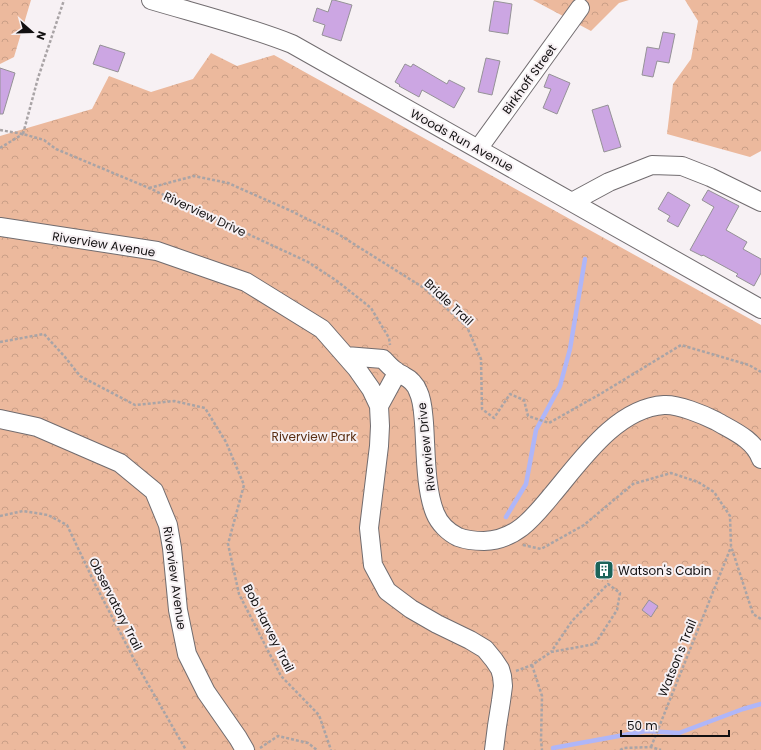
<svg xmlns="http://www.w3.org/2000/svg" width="761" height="750" font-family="Poppins,sans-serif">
	<defs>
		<pattern id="forest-crowns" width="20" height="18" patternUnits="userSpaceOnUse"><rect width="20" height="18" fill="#ecb99d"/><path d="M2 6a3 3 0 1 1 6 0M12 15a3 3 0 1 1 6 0" fill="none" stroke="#c99e86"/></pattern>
	</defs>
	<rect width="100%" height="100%" fill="#f7f1f4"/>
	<path fill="url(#forest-crowns)" d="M 0,0 L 31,0 L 14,57 L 0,64 Z
		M 533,0 L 629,0 L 619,3 L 591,31 Z
		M 685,0 L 761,0 L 761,151 L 750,157 L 667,134 L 673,84 L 691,59 L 698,21 Z
		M 211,53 L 237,66 L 274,55 L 761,325 L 761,750 L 0,750 L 0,136 L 92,109 L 109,76 L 151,92 L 193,79 Z"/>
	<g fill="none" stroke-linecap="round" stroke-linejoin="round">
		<path stroke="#afb6f8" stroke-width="4.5" d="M 506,517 L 526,484 L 536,430 L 560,386 L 570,349 L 585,259
			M 553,748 L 646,731 L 679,733 L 743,709 L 761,704"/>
	</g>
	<path fill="#cca6e3" stroke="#959297" d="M 332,0 L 334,0 L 352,5 L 341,41 L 322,35 L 325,25 L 313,21 L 317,8 L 328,12 Z
		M 494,1 L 512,4 L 508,34 L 489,31 Z
		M 663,32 L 675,34 L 669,63 L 657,61 L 653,77 L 642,75 L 647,47 L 659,49 Z
		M 100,45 L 125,53 L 118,72 L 93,64 Z
		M 486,58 L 500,61 L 492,95 L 478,92 Z
		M 405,64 L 411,67 L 413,64 L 447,84 L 449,80 L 465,88 L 454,108 L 422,90 L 419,97 L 399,86 L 400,85 L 395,82 Z
		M 0,68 L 15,73 L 3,114 L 0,114 Z
		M 549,74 L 570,83 L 557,114 L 543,108 L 551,89 L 544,87 Z
		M 608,105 L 621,147 L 604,152 L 592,110 Z
		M 708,190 L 739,206 L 726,230 L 747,242 L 743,249 L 761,259 L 761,273 L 754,286 L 736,276 L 738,274 L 703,255 L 702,256 L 690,250 L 714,207 L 702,200 Z
		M 668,192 L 690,205 L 678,227 L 667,221 L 670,216 L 658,209 Z
		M 604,560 L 614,570 L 605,580 L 595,570 Z
		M 649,600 L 658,606 L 651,617 L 642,610 Z"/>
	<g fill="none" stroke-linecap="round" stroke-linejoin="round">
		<defs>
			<path id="minor" d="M 151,0 C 198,14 247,26 292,44 L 761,309
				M 478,149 L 580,8
				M 572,202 L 609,182 L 652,165 L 682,166 L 710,177 L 761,202
				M 0,227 L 157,251 L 246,282 L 322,329 L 357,369 L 371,389 L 379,406 L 380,426 L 379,446 L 369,528 L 373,565 L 387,591 L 411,609 L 437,624 L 470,640 L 485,649 L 494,660 L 500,669 L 502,676 L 503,686 L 501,701 L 497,726 L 494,750
				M 346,356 L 383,359 C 387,363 391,368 396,371 C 398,373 401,374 404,376 C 410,379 416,385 418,391 C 423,401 423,413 424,423 C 426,450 425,488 435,513 C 439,523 448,532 458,537 C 466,540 475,541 484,541 C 516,540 533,518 552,495 C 580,462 616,408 664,405 C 678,404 704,415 716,421 C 733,431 754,439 761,459
				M 379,406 L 397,373
				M 0,419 L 37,427 L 120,463 L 154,491 L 168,525 L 172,548 L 178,610 L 187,654 L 206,692 L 238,738 L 245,750"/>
		</defs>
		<use href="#minor" stroke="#716c6f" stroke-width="20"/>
		<path stroke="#a9a4a6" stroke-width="2.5" stroke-dasharray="3 2" stroke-linecap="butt" d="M 0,130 L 23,134 L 44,140 L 56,149 L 149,188 L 308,262 L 337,281 L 371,308 L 389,338 L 390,345
			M 23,134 L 38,78 L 64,0
			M 0,148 L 23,134
			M 149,188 L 194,176 L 228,183 L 289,210 L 338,234 L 424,288 L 467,327 L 481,359 L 482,409 L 494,418 L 510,394 L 524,400 L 528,416 L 549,423 L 602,393 L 681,345 L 749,365 L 761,372
			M 0,342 L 44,334 L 65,357 L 80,376 L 135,405 L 174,401 L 205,408 L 226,442 L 244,485 L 228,544 L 239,594 L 281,676 L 319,715 L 331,750
			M 0,516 L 23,511 L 48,515 L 67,525 L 95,584 L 137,665 L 186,750
			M 523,545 L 541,549 L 584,525 L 633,484 L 671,473 L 698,482 L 714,492 L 730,516 L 731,546 L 753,614 L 761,619
			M 532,665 L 542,696 L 541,741 L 542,750
			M 516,671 L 532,665 L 551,652 L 595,644 L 617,610 L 620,593 L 608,584 L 572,621 L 551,652
			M 651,747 L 731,547
			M 260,748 L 278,736 L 308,743 L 317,750
			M 620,750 L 624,748 L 651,747 L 661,750"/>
		<use href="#minor" stroke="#fff" stroke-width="18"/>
	</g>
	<defs>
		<symbol id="building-square" viewBox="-11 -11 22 22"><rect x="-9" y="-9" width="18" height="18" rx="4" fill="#1b645a" stroke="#f7f1f4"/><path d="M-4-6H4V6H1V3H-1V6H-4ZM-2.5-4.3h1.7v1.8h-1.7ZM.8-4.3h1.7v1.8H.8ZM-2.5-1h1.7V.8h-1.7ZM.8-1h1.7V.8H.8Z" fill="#fff"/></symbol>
	</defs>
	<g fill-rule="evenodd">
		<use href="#building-square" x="593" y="559" width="22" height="22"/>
	</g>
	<g text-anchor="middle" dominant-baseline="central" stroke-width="4" stroke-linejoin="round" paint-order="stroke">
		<g font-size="12" fill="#121011" stroke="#f7f1f4">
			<text transform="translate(529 79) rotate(-54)">Birkhoff Street</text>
			<text transform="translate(462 140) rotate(29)">Woods Run Avenue</text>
			<text transform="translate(205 214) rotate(25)">Riverview Drive</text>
			<text transform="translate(104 244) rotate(9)">Riverview Avenue</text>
			<text transform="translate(449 302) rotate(43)">Bridle Trail</text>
			<text transform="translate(426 447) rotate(-96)">Riverview Drive</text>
			<text transform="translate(175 578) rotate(82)">Riverview Avenue</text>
			<text transform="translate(116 604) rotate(63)">Observatory Trail</text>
			<text transform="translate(269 628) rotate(63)">Bob Harvey Trail</text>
			<text transform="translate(677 658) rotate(-68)">Watson's Trail</text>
		</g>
		<g font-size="12" fill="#5a2e13" stroke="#f7f1f4">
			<text x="314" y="436">Riverview Park</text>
		</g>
		<g font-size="12" fill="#121011" stroke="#f7f1f4" text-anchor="start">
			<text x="618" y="570">Watson's Cabin</text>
		</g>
	</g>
	<g transform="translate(32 32) rotate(110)" stroke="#f7f1f4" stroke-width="3" paint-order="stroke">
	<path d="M0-3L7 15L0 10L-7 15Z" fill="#121011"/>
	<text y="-6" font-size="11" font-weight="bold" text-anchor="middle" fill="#121011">N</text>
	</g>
	<path d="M621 730v6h108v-6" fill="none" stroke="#121011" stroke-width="2"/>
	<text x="627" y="730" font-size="12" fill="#121011" stroke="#f7f1f4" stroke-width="3" paint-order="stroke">50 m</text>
</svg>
